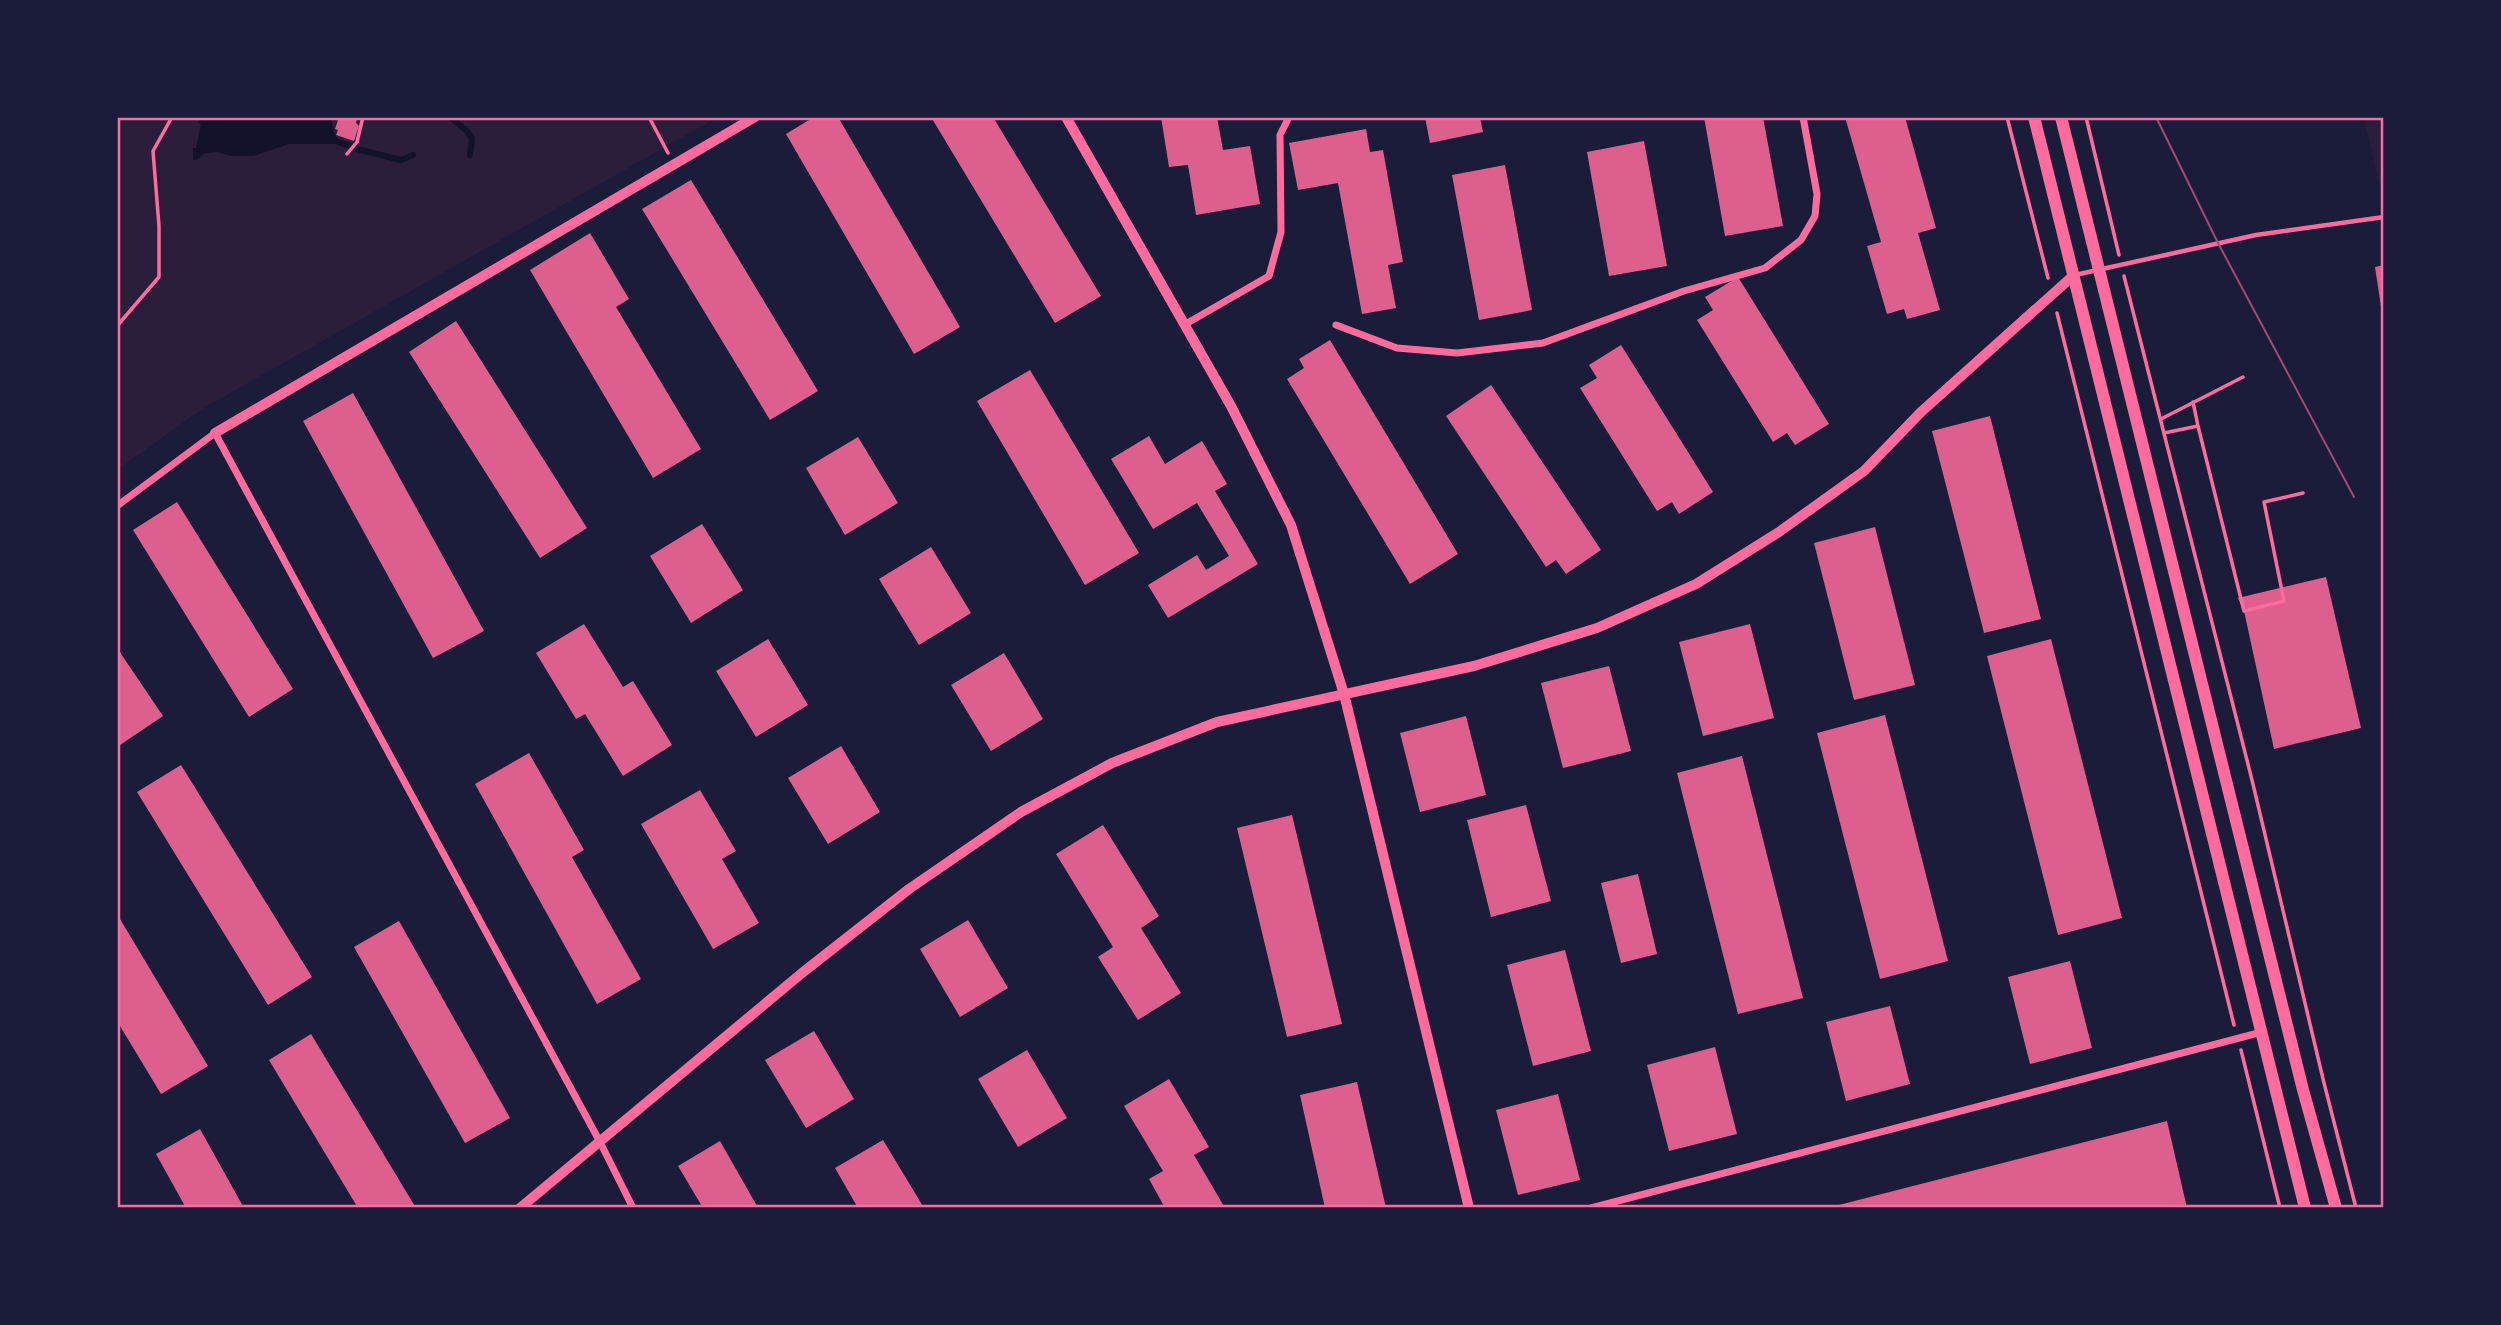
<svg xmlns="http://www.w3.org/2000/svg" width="2501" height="1325" font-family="'Nunito Sans',sans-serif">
	<rect width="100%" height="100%" fill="#1b1b3a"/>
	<path fill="#2a1e3b" d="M 117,117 L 718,117 L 204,408 L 117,470 Z
		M 2364,117 L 2384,117 L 2384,183 L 2379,184 Z"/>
	<path fill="#12122b" d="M 199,117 L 331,117 L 334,132 L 339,142 L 337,144 L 289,144 L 253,156 L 231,156 L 217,152 L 205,153 L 198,159 L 193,160 L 193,148 L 196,148 L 201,124 L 198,123 Z"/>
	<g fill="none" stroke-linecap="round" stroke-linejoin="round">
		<path stroke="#12122b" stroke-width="6" d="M 450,117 L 467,131 L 472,138 L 470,155
			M 339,142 L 353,148 L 401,160 L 413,155"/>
	</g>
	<path fill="#dd5f8e" d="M 339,117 L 357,119 L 356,123 L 359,126 L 354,141 L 336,135 L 338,130 L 335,129 Z
		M 814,117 L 838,117 L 960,327 L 914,354 L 786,134 Z
		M 931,117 L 993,117 L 1101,296 L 1055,323 Z
		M 1161,117 L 1217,117 L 1223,150 L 1250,146 L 1260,204 L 1196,215 L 1188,165 L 1169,167 Z
		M 1425,117 L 1480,117 L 1483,132 L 1430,143 Z
		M 1704,117 L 1763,117 L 1783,226 L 1725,236 Z
		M 1845,117 L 1905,117 L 1936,228 L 1918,233 L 1940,310 L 1907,319 L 1904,309 L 1887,314 L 1867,246 L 1881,242 Z
		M 1366,129 L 1370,152 L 1383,150 L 1403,262 L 1388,265 L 1396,308 L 1362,314 L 1338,183 L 1298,190 L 1289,143 Z
		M 1644,141 L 1667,266 L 1609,276 L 1587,152 Z
		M 1505,165 L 1532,310 L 1479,320 L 1452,175 Z
		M 691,180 L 818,391 L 770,420 L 642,209 Z
		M 590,233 L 629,299 L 616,307 L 701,449 L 653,478 L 530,270 Z
		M 2384,265 L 2384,313 L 2382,313 L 2375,267 Z
		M 1738,277 L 1829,424 L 1795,445 L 1787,433 L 1773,442 L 1697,320 L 1713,310 L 1705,297 Z
		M 456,321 L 587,528 L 540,558 L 409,352 Z
		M 1330,340 L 1458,554 L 1410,584 L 1287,379 L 1304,368 L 1299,359 Z
		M 1621,345 L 1713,492 L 1679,514 L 1672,502 L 1657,511 L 1580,388 L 1597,378 L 1589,365 Z
		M 1030,370 L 1139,553 L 1085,585 L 977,401 Z
		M 1491,385 L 1601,550 L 1566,574 L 1556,560 L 1546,567 L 1446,416 Z
		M 353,393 L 484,631 L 433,658 L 303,421 Z
		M 1990,416 L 2041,619 L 1984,633 L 1932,431 Z
		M 1149,436 L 1165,464 L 1202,441 L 1227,484 L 1215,491 L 1258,564 L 1168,618 L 1148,585 L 1197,555 L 1206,570 L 1229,556 L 1197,503 L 1153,529 L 1111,459 Z
		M 858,437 L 898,503 L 845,535 L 806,468 Z
		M 177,502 L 293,689 L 249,717 L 133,530 Z
		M 702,524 L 743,590 L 691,623 L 650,556 Z
		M 1875,527 L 1915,685 L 1854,700 L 1814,543 Z
		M 931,547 L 971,613 L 919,645 L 879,579 Z
		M 2326,577 L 2361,728 L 2274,749 L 2244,611 L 2238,598 Z
		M 584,624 L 623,687 L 633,681 L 672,745 L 623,776 L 585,714 L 576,719 L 536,653 Z
		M 1750,624 L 1774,718 L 1703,736 L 1679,642 Z
		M 768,639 L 808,705 L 756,737 L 716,671 Z
		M 2051,639 L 2122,918 L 2058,935 L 1987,656 Z
		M 117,648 L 163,716 L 120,745 L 117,741 Z
		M 1004,653 L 1043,719 L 991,751 L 951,685 Z
		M 1609,666 L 1631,751 L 1563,768 L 1541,683 Z
		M 1885,715 L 1948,961 L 1880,979 L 1817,733 Z
		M 1466,716 L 1486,795 L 1420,812 L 1400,733 Z
		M 841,746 L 880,812 L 828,844 L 788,778 Z
		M 529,753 L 584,850 L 572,857 L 641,979 L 597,1004 L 475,784 Z
		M 1742,756 L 1803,998 L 1738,1014 L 1677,773 Z
		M 181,765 L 312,977 L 268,1005 L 137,792 Z
		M 700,790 L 736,851 L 722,859 L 759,923 L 713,949 L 641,824 Z
		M 1526,805 L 1551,901 L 1491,917 L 1467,820 Z
		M 1292,815 L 1342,1024 L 1287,1037 L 1237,828 Z
		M 1103,825 L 1159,916 L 1141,928 L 1181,993 L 1138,1020 L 1098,957 L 1113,947 L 1056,854 Z
		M 1638,874 L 1657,954 L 1621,963 L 1601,883 Z
		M 117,914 L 208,1066 L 161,1094 L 117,1021 Z
		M 968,920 L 1008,988 L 960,1017 L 920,949 Z
		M 399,921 L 510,1118 L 465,1143 L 354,947 Z
		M 1565,950 L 1591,1051 L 1533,1066 L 1507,965 Z
		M 2070,961 L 2092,1048 L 2030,1064 L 2008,977 Z
		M 1890,1006 L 1910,1084 L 1846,1101 L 1826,1022 Z
		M 814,1031 L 854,1099 L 806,1128 L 765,1060 Z
		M 311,1034 L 416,1208 L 358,1208 L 269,1060 Z
		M 1715,1047 L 1737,1134 L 1669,1151 L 1647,1065 Z
		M 1027,1050 L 1067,1118 L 1018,1147 L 978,1079 Z
		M 1169,1079 L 1209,1147 L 1194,1155 L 1225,1208 L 1165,1208 L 1149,1179 L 1163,1171 L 1124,1106 Z
		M 1357,1082 L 1386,1208 L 1325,1208 L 1300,1095 Z
		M 1558,1094 L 1580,1180 L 1518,1195 L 1496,1110 Z
		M 2167,1121 L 2187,1208 L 1832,1208 L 1831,1207 Z
		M 200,1129 L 244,1208 L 186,1208 L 156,1154 Z
		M 883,1140 L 924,1208 L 858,1208 L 835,1168 Z
		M 720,1141 L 757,1206 L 754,1208 L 703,1208 L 678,1166 Z"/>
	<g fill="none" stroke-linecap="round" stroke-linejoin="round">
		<path stroke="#ff6b9d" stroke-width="3.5" d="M 649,117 L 668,153
			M 2007,117 L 2048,278
			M 2086,117 L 2119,255
			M 347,154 L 357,142 L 363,117
			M 2124,276 L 2252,780 L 2324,1083 L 2356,1208
			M 2057,313 L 2234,1025
			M 117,326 L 159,277 L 159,226 L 153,151 L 172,117
			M 2193,402 L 2198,426
			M 2161,419 L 2243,377
			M 2164,433 L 2198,426 L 2244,611 L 2284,601 L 2264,502 L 2303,493
			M 2241,1050 L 2280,1208"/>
		<path stroke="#ff6b9d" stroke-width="4.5" d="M 2075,275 L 2256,235 L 2384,217"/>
		<path stroke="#ff6b9d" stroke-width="7" d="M 1184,325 L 1269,276 L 1281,232 L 1280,135 L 1289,117
			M 1336,325 L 1397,348 L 1457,353 L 1543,343 L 1684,291 L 1765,268 L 1801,240 L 1815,216 L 1817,194 L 1803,117
			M 117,506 L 215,433 L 600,1142 L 633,1208
			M 1591,1208 L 2262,1032"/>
		<path stroke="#ff6b9d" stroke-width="10" d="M 1066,117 L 1231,406 L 1291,525 L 1344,694 L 1469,1208
			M 215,433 L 755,117
			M 520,1208 L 802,973 L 909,889 L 1021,812 L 1112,763 L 1217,722 L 1474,666 L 1597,628 L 1696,584 L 1779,532 L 1864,471 L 1921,412 L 2074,275"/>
		<path stroke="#ff6b9d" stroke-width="12" d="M 2034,117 L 2305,1208
			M 2061,117 L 2303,1090 L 2336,1208"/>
		<path stroke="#a44b75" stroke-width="2" d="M 2156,117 L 2218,243 L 2354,497"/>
	</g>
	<rect width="2501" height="1325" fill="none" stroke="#1b1b3a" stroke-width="238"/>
	<rect x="119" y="119" width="2263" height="1087" fill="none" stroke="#ff6b9d" stroke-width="2.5"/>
</svg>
